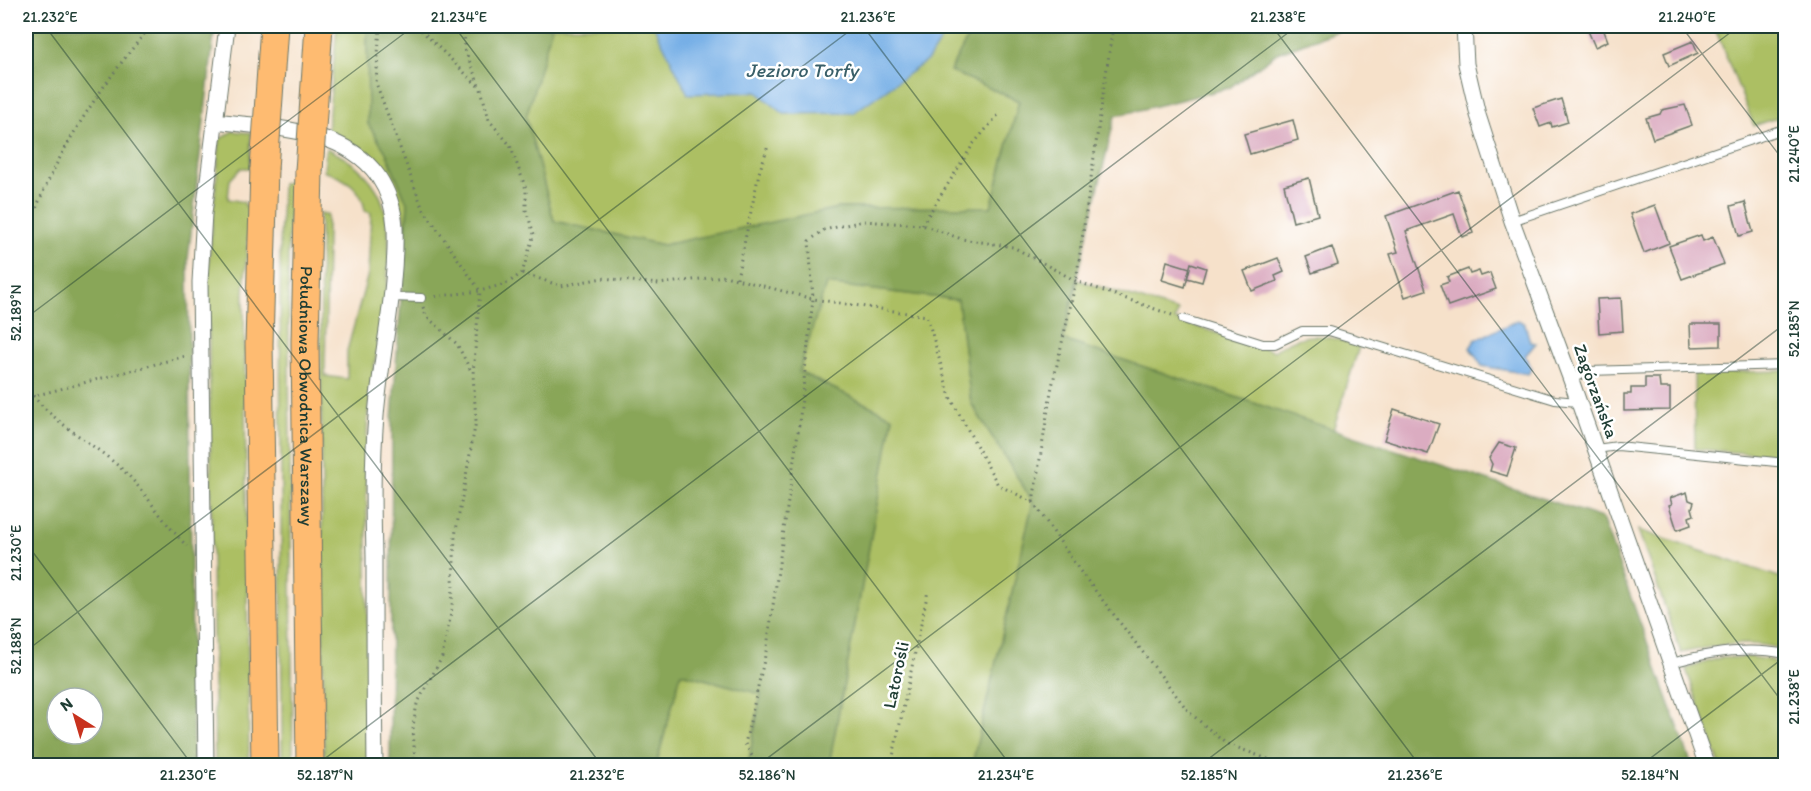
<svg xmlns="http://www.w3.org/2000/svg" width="1811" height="791" font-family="Itim,sans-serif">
	<rect width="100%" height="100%" fill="#fff"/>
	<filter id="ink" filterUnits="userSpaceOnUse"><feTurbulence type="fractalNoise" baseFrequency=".0167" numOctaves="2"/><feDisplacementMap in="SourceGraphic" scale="12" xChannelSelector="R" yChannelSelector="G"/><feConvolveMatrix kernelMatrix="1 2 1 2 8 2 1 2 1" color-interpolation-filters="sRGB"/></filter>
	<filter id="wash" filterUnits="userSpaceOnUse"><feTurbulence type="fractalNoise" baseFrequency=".008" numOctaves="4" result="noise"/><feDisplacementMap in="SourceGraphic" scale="24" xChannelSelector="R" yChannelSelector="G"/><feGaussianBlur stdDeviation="1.35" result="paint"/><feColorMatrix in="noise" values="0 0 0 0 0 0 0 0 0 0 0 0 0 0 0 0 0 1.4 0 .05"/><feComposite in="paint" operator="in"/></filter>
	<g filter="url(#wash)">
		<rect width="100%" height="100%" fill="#f6e1ca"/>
		<path fill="#acbf63" stroke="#667e4c" stroke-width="1.5" d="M 337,26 L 367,26 L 368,124 L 386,152 L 408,205 L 406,231 C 398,179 379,150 327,134 Z
			M 552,26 L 974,26 L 950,71 L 1019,101 L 991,207 L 838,208 L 663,245 L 554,221 L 526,117 Z
			M 1714,26 L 1785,26 L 1785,115 L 1754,126 Z
			M 233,131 L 251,133 L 250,168 L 241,168 L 230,180 L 228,199 L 244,202 L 245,206 L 250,205 L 244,294 L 249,765 L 215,766 L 208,271 L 220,139 Z
			M 326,148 C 352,160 376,178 384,207 C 400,262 372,356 368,415 C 365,456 367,497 367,538 C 368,614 368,690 368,765 L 324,765 L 320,214 L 327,214 L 327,234 L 325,376 L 347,379 L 347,351 L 368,274 L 371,213 L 365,211 C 362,187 346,179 324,171 Z
			M 291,182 L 288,247 L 293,765 L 282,766 L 280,248 L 282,183 Z
			M 1078,280 L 1178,311 L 1175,320 L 1274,351 C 1306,329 1324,334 1359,347 L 1333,430 L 1063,340 Z
			M 825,284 L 958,300 L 971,403 L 1033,502 L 972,765 L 829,765 L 893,417 L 799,372 Z
			M 1784,371 L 1785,456 L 1695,449 L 1694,373 Z
			M 1638,530 L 1785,579 L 1785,650 C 1750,639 1716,645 1681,653 Z
			M 1751,657 L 1774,661 L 1785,694 L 1785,765 L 1720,765 L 1686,669 L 1719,658 Z
			M 681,673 L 761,694 L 748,765 L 656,766 Z"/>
		<path fill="#89a659" stroke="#547246" stroke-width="1.5" fill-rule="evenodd" d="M 26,26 L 215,26 L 188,259 L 193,765 L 26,765 ZM 57,698 L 93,698 L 93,734 L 57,734 Z
			M 367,26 L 552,26 L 526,117 L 554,221 L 663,245 L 838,208 L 991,207 L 1019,101 L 950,71 L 974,26 L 1351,26 L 1277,53 L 1229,88 L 1115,116 L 1063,340 L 1602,518 L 1692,765 L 972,765 L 1033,502 L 971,403 L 958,300 L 826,284 L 799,372 L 893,417 L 829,765 L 748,765 L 761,694 L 681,673 L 656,765 L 390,765 L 392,419 L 408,205 L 386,152 L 368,124 Z"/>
		<path fill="#76afe6" stroke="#4a768d" stroke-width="1.5" d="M 654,26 L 950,26 L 928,60 L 853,113 L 784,114 L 757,92 L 688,94 Z
			M 1518,320 L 1525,324 L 1530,342 L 1536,343 L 1525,356 L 1532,369 L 1528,374 L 1482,366 L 1470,348 L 1475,340 Z"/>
		<g id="blocks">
			<path fill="#dbacc1" d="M 1586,26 L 1602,26 L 1608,41 L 1595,47 Z
				M 1693,41 L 1698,53 L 1669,66 L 1664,53 Z
				M 1561,99 L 1568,122 L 1552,127 L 1551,123 L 1540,127 L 1533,108 Z
				M 1685,105 L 1692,125 L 1653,139 L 1646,118 L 1660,114 L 1662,110 Z
				M 1293,120 L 1298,140 L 1250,154 L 1244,134 Z
				M 1309,178 L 1318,215 L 1293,222 L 1284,185 Z
				M 1458,190 L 1473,233 L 1462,237 L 1454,214 L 1406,231 L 1426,290 L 1405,297 L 1390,254 L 1398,252 L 1386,216 Z
				M 1745,202 L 1753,232 L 1739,236 L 1731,206 Z
				M 1655,205 L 1669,243 L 1644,253 L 1630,214 Z
				M 1701,235 L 1703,241 L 1713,237 L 1724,264 L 1682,279 L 1669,246 Z
				M 1332,247 L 1338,264 L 1312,273 L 1306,257 Z
				M 1278,258 L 1284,272 L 1275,276 L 1277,281 L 1252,291 L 1244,271 Z
				M 1167,261 L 1190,268 L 1185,287 L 1162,280 Z
				M 1191,263 L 1206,268 L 1202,282 L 1187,278 Z
				M 1468,269 L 1470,274 L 1479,271 L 1481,276 L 1490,273 L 1496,289 L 1448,306 L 1440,285 L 1449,282 L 1447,277 Z
				M 1621,298 L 1623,331 L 1599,333 L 1597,299 Z
				M 1690,324 L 1721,324 L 1721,346 L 1691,347 Z
				M 1645,378 L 1659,378 L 1660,388 L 1670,388 L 1670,410 L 1624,411 L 1624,394 L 1631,394 L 1631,388 L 1645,388 Z
				M 1394,409 L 1439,424 L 1428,454 L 1384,440 Z
				M 1499,443 L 1516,448 L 1507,476 L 1490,471 L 1492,464 L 1489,458 Z
				M 1687,492 L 1689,500 L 1694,502 L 1692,508 L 1694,515 L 1689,517 L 1691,525 L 1677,530 L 1669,505 L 1672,504 L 1670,498 Z"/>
		</g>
	</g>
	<g filter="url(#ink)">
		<use href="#blocks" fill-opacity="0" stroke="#6a7668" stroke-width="1.5"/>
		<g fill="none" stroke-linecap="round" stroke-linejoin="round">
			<defs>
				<path id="service" d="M 1512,221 L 1786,128
					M 391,297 L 421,298
					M 1183,319 L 1263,344 L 1275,344 L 1302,331 L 1329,331 L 1555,400 L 1578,402
					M 1571,380 L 1589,371 L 1786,365
					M 1596,449 L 1618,446 L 1786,463
					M 1672,663 C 1709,652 1747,646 1786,654"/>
				<path id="minor" d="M 1464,26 L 1466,64 L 1478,115 L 1512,221 L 1571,380 L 1707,766
					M 215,121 C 269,128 344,127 378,176 C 388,191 394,209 395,227 C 397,290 381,354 376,416 C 372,463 373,510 374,557 C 374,626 374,696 375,766
					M 206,766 L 200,282 L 204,213 L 227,26"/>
				<g id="motorway">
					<path d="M 264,169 L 259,344 L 265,766"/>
					<path id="s1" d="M 309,171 L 305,342 L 310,766"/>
				</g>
			</defs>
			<use href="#service" stroke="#6a7668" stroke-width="10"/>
			<use href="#minor" stroke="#6a7668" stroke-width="17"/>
			<use href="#motorway" stroke="#6a7668" stroke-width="29"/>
			<path stroke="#6a7668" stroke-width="3" stroke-dasharray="1.5 4.5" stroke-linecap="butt" d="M 380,26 L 376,83 L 422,207 L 480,291 L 473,374 L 476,421 L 455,536 L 452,608 L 442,657 L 417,704 L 413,726 L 415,766
				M 417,26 L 481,89 L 489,120 L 510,145 L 526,189 L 526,210 L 534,234 L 522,273 L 508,283 L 480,291 L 432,297
				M 464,26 L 465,50 L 480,88
				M 922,225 L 974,143 L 999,114
				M 26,236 C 51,160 99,87 151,26
				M 522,273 L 561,286 L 603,278 L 659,284 L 725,276 L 813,299 L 927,316 L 950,397 L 998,485 L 1033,502 L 1080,571 L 1189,712 L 1225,743 L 1286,766
				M 737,278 L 759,173 L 768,146
				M 423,307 L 426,316 L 457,344 L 472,373
				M 26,386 C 51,424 96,443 128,475 C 149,497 165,525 187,546
				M 26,398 L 186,356
				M 1033,502 L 1051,391 L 1076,281 L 1113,26
				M 758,766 L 745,744 L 767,647 L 799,425 L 813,299 L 809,241 L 824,230 L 863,221 L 922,225 L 962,239 L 1013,247 L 1076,281 L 1172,315
				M 891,766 L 928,591"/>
			<use href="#service" stroke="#fff" stroke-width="8"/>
			<use href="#minor" stroke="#fff" stroke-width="15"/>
			<use href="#motorway" stroke="#febb71" stroke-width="27"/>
			<defs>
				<path id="motorway-bridge" d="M 264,169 L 274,26
					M 309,171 L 319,26"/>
			</defs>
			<use href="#motorway-bridge" stroke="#6a7668" stroke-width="29" stroke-linecap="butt"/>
			<use href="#motorway-bridge" stroke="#febb71" stroke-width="27"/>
		</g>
	</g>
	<path fill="none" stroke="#1f3d34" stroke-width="1.5" stroke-opacity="0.45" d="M 45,26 L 602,766M 454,26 L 1011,766M 863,26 L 1420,766M 1272,26 L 1786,707M 1681,26 L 1786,164M 26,318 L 414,26M 26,543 L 193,766M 26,651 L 856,26M 315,766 L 1297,26M 757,766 L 1739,26M 1199,766 L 1786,323M 1640,766 L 1786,656"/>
	<g text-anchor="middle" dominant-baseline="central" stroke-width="5" stroke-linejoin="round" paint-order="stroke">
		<g font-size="18" fill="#1f3d34" stroke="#fff">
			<text transform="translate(1596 391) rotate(70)">Zagórzańska</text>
			<text stroke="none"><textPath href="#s1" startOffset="225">Południowa Obwodnica Warszawy</textPath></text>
			<text transform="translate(896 675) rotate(-78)">Latorośli</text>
		</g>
		<g font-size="20" font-style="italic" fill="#395f69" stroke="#fff">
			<text x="802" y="70">Jezioro Torfy</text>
		</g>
	</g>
	<rect width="1811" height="791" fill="none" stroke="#fff" stroke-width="66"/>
	<g transform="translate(75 716) rotate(323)"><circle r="28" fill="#ffffff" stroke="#a5b1ae" stroke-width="1.5"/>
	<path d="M0-4.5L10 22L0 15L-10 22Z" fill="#c8321e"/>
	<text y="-9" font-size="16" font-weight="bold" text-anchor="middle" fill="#1f3d34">N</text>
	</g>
	<rect x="33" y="33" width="1745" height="725" fill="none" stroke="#1f3d34" stroke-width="2"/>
	<g font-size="15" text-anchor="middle" fill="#1f3d34">
		<text x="50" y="22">21.232°E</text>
		<text x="459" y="22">21.234°E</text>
		<text x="868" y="22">21.236°E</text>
		<text x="1278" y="22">21.238°E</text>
		<text x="1687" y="22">21.240°E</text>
		<text transform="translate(1794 154) rotate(-90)" y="5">21.240°E</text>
		<text transform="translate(16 313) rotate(-90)" y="5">52.189°N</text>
		<text transform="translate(1794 329) rotate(-90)" y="5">52.185°N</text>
		<text transform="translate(16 553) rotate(-90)" y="5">21.230°E</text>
		<text transform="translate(16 646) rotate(-90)" y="5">52.188°N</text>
		<text transform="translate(1794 697) rotate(-90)" y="5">21.238°E</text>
		<text x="188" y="780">21.230°E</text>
		<text x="325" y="780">52.187°N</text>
		<text x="597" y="780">21.232°E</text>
		<text x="767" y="780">52.186°N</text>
		<text x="1006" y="780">21.234°E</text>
		<text x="1209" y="780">52.185°N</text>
		<text x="1415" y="780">21.236°E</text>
		<text x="1650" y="780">52.184°N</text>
	</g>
</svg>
